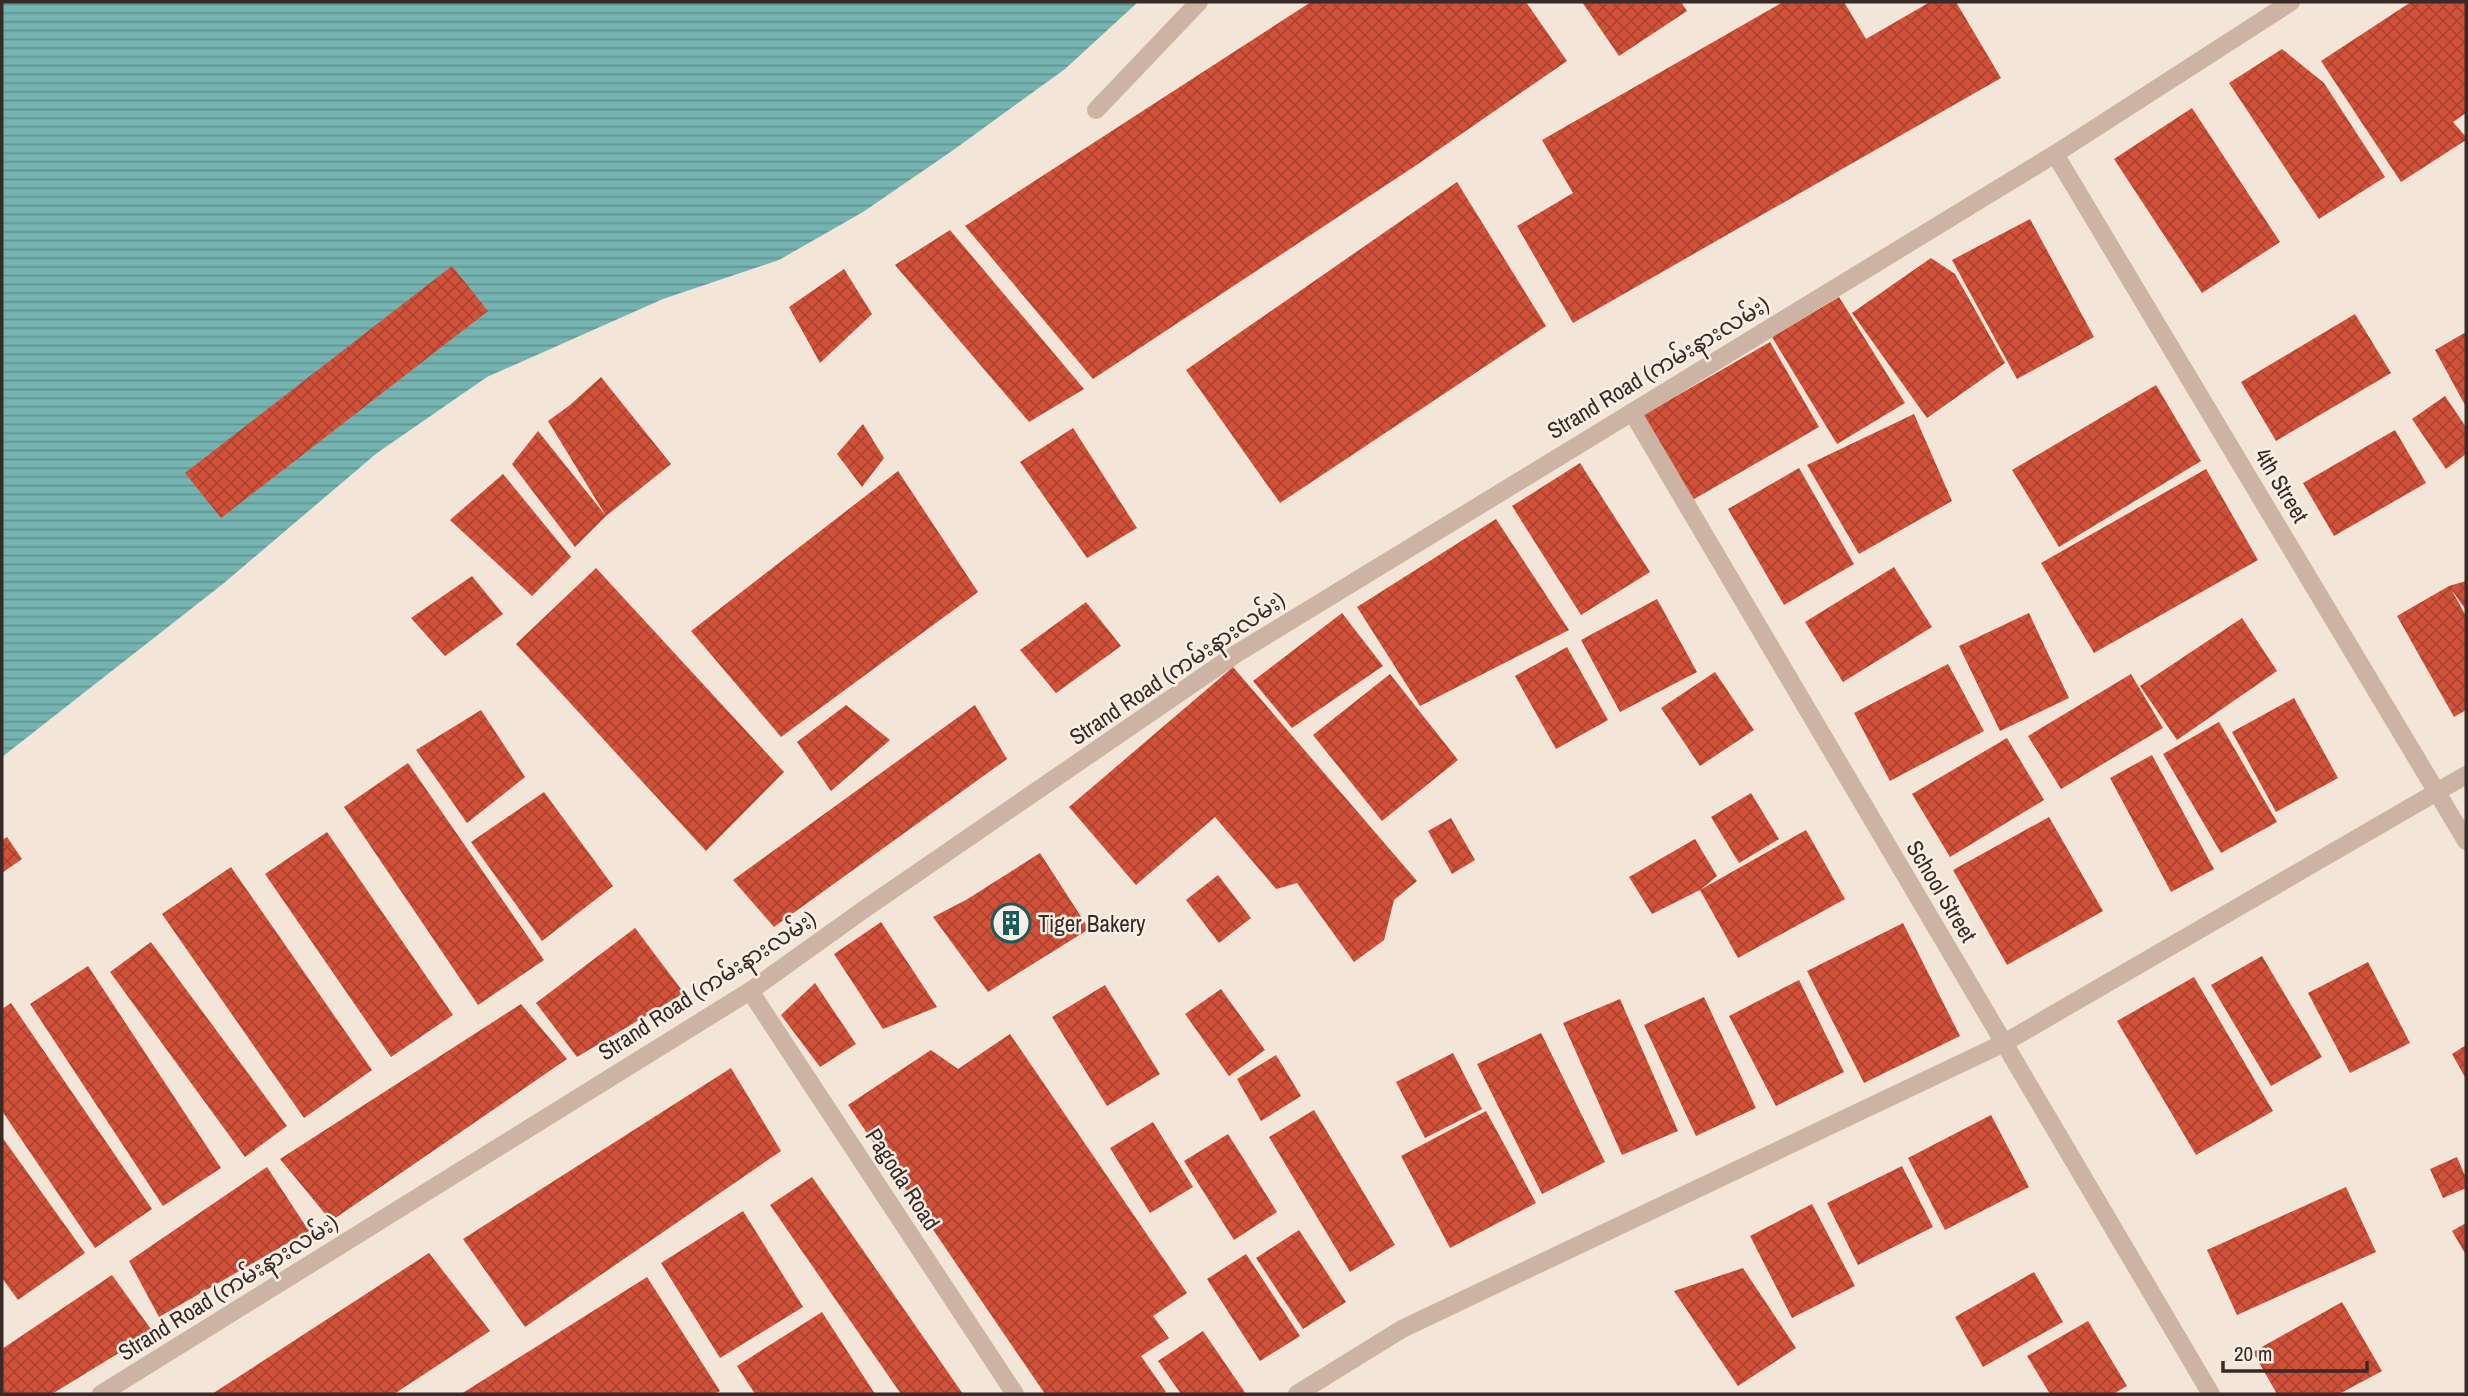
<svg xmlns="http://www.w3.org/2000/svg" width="2468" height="1396" font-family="'Archivo Narrow','Noto Sans Myanmar',sans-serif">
	<defs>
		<pattern id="water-rules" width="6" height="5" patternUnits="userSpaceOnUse" patternTransform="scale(1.75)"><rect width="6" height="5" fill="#75b4b1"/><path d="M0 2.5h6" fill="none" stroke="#619390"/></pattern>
		<pattern id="building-cross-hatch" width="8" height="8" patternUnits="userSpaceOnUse" patternTransform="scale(1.75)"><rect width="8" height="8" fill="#d25139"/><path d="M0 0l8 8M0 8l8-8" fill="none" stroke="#ab4330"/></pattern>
	</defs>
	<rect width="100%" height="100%" fill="#f4e5d9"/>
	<path fill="url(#water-rules)" d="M 2,2 L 1138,2 L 1065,69 L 952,151 L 863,212 L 779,260 L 663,299 L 487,377 L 377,453 L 224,583 L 2,757 Z"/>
	<path fill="url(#building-cross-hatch)" d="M 1311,2 L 1526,2 L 1567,61 L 1418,164 L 1093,379 L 965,226 Z
		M 1582,2 L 1681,2 L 1687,11 L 1619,56 Z
		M 1783,2 L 1844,2 L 1866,39 L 1930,2 L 1956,2 L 2001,78 L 1573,323 L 1517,226 L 1573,193 L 1542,140 Z
		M 2411,2 L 2466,2 L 2466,113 L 2453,122 L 2466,137 L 2466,140 L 2401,182 L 2321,61 Z
		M 2282,49 L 2324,83 L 2385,177 L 2319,219 L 2229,83 Z
		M 2192,108 L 2280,242 L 2202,293 L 2114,159 Z
		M 1457,182 L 1546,326 L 1280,503 L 1186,370 Z
		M 2030,219 L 2094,337 L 2017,379 L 1952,260 Z
		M 950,230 L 1084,389 L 1029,422 L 895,265 Z
		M 1931,258 L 1955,274 L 2005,363 L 1927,418 L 1852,313 Z
		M 452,266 L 488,311 L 221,518 L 185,473 Z
		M 844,269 L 872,314 L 820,363 L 789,307 Z
		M 1839,297 L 1905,403 L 1837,444 L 1772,337 Z
		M 2355,314 L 2391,373 L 2276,441 L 2241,382 Z
		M 2466,332 L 2466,407 L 2435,350 Z
		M 1770,342 L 1819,427 L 1689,502 L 1640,417 Z
		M 601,377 L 671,464 L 606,516 L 575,547 L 512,464 L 538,431 L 606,516 L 548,421 L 570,405 Z
		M 2156,385 L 2201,461 L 2059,547 L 2012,470 Z
		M 2445,396 L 2466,427 L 2466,454 L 2446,469 L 2412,419 Z
		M 1914,414 L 1952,501 L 1859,554 L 1807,465 Z
		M 863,424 L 884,458 L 862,487 L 837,454 Z
		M 1073,428 L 1137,528 L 1087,558 L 1020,462 Z
		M 2395,430 L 2426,483 L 2334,536 L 2303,483 Z
		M 1580,463 L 1650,572 L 1581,615 L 1512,506 Z
		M 1799,468 L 1854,564 L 1784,605 L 1728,509 Z
		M 2206,469 L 2258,560 L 2094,653 L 2041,563 Z
		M 898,471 L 978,592 L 781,737 L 691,631 Z
		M 503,474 L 571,557 L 532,596 L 450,520 Z
		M 1496,519 L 1569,630 L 1420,706 L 1357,607 Z
		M 1894,567 L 1932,627 L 1843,682 L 1805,622 Z
		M 596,568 L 784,772 L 706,851 L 516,644 Z
		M 472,576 L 503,614 L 445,656 L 411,618 Z
		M 2466,581 L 2466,610 L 2451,589 L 2466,616 L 2466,710 L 2454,717 L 2397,616 L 2449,586 Z
		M 1657,599 L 1697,672 L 1620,712 L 1581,640 Z
		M 1086,602 L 1121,646 L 1056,693 L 1020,650 Z
		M 1342,613 L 1383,666 L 1292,728 L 1253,681 Z
		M 2029,613 L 2069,698 L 2000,731 L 1959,646 Z
		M 2242,618 L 2277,671 L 2177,740 L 2140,686 Z
		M 1567,647 L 1608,720 L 1556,749 L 1515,676 Z
		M 1948,664 L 1984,731 L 1890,781 L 1854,713 Z
		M 1233,667 L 1417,881 L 1394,900 L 1384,940 L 1354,962 L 1297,883 L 1276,889 L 1215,817 L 1136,885 L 1069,807 Z
		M 1715,672 L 1754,730 L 1700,766 L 1661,708 Z
		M 1390,674 L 1458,760 L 1382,821 L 1313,735 Z
		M 2131,674 L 2163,728 L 2061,789 L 2028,736 Z
		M 2294,698 L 2338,778 L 2276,812 L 2232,732 Z
		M 846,705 L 890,740 L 831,791 L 797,742 Z
		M 975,705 L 1007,759 L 774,927 L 733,880 Z
		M 481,710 L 525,777 L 467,823 L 416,750 Z
		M 2219,722 L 2277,822 L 2221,853 L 2163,754 Z
		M 2007,738 L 2044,800 L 1950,857 L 1912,794 Z
		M 2152,755 L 2214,869 L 2171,892 L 2110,778 Z
		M 408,763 L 544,960 L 478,1005 L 344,807 Z
		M 544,792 L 613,886 L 542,941 L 471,842 Z
		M 1751,793 L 1779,839 L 1739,863 L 1711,817 Z
		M 2049,817 L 2103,911 L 2007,965 L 1953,870 Z
		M 1451,818 L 1475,860 L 1452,874 L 1428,831 Z
		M 1806,830 L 1845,899 L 1738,958 L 1700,890 Z
		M 327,832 L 453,1015 L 391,1057 L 265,874 Z
		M 7,837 L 22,859 L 2,873 L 2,840 Z
		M 1695,839 L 1717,876 L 1700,890 L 1652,914 L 1629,877 Z
		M 1040,853 L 1089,929 L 988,992 L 933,917 L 966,900 Z
		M 231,867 L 372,1070 L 304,1118 L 162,914 Z
		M 1218,875 L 1251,918 L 1219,943 L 1186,900 Z
		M 881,922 L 937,1007 L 883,1029 L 834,954 Z
		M 1903,923 L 1960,1036 L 1864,1083 L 1807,971 Z
		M 635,928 L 684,993 L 577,1057 L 536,1003 Z
		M 151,942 L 287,1126 L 245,1157 L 110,972 Z
		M 2262,956 L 2322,1057 L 2271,1086 L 2211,985 Z
		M 2368,962 L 2410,1043 L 2350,1073 L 2308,993 Z
		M 88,966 L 221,1168 L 163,1206 L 30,1004 Z
		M 2194,977 L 2273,1111 L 2196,1155 L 2117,1021 Z
		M 1799,980 L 1844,1072 L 1776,1106 L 1729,1016 Z
		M 815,983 L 856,1044 L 820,1067 L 781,1015 Z
		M 1105,985 L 1160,1074 L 1107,1106 L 1052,1017 Z
		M 1221,989 L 1265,1050 L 1229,1076 L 1185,1014 Z
		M 1704,997 L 1756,1108 L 1696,1136 L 1644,1025 Z
		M 1620,999 L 1678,1131 L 1622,1155 L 1563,1023 Z
		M 11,1003 L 152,1209 L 95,1248 L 2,1111 L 2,1009 Z
		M 521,1004 L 567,1059 L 331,1221 L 280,1159 Z
		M 1541,1033 L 1605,1162 L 1542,1194 L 1477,1064 Z
		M 1010,1034 L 1187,1293 L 1153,1316 L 1169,1338 L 1141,1356 L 1166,1392 L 1162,1394 L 1045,1394 L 848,1105 L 931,1050 L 958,1069 Z
		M 2466,1045 L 2466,1079 L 2452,1054 Z
		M 1453,1053 L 1482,1109 L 1425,1138 L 1396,1082 Z
		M 1276,1055 L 1301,1096 L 1261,1121 L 1237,1079 Z
		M 731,1068 L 781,1151 L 525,1327 L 463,1239 Z
		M 1314,1110 L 1395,1245 L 1350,1272 L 1269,1137 Z
		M 1486,1111 L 1536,1203 L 1450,1248 L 1401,1156 Z
		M 1991,1115 L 2029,1187 L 1945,1230 L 1908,1158 Z
		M 1153,1122 L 1193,1187 L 1150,1213 L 1110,1148 Z
		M 1228,1134 L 1277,1212 L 1234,1240 L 1184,1161 Z
		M 2,1137 L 85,1253 L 18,1300 L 2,1278 Z
		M 2457,1157 L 2466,1178 L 2466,1188 L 2443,1198 L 2430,1169 Z
		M 1902,1166 L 1933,1227 L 1858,1265 L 1827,1203 Z
		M 267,1167 L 309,1231 L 159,1317 L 129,1261 Z
		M 812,1177 L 963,1394 L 901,1394 L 770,1205 Z
		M 2346,1187 L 2376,1252 L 2237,1315 L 2207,1250 Z
		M 1812,1204 L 1855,1286 L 1792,1318 L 1750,1236 Z
		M 743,1211 L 803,1307 L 720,1358 L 661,1263 Z
		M 2466,1223 L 2466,1255 L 2452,1231 Z
		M 1299,1230 L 1346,1302 L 1303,1329 L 1256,1258 Z
		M 429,1253 L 490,1331 L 394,1394 L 212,1394 Z
		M 1246,1254 L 1300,1336 L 1260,1361 L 1207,1279 Z
		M 1743,1268 L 1796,1348 L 1738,1386 L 1674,1291 Z
		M 2034,1272 L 2063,1322 L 1983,1367 L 1955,1317 Z
		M 112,1275 L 153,1332 L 52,1394 L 2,1394 L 2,1349 Z
		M 647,1277 L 720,1391 L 714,1394 L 461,1394 Z
		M 2342,1302 L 2382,1371 L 2339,1394 L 2277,1394 L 2253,1352 Z
		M 822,1312 L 875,1394 L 755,1394 L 737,1366 Z
		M 2088,1321 L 2127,1386 L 2113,1394 L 2050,1394 L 2027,1356 Z
		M 1203,1331 L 1246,1394 L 1181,1394 L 1158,1361 Z"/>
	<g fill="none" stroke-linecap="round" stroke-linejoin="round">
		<path stroke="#cdb3a4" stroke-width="18" d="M 1096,110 L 1199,2
			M 2055,154 L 2466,841
			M 1632,412 L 2211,1394
			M 750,991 L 1015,1394
			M 101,1394 L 750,991 L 866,908 L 1236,654 L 2055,154 L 2291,2
			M 1297,1394 L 1402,1329 L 2004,1043 L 2466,775"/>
	</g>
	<defs>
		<symbol id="building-ring" viewBox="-11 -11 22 22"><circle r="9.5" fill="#fbefe6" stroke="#185d5c" stroke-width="1.5"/><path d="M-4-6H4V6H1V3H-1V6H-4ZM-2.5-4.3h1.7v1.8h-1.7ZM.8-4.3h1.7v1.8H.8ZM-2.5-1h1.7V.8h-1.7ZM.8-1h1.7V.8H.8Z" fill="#185d5c"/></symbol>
	</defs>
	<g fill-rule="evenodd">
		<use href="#building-ring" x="989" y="901" width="44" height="44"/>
	</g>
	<g text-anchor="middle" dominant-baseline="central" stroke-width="5" stroke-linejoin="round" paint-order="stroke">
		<g font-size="23" fill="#382a26" stroke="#fbefe6">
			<text transform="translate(1658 367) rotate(-31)">Strand Road (ကမ်းနားလမ်း)</text>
			<text transform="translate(2282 485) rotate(59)">4th Street</text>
			<text transform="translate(1177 668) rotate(-34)">Strand Road (ကမ်းနားလမ်း)</text>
			<text transform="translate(1942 891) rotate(59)">School Street</text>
			<text transform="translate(707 985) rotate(-33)">Strand Road (ကမ်းနားလမ်း)</text>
			<text transform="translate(903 1179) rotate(57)">Pagoda Road</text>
			<text transform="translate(228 1287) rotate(-32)">Strand Road (ကမ်းနားလမ်း)</text>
		</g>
		<g font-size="23" fill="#382a26" stroke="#fbefe6" text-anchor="start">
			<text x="1038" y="923">Tiger Bakery</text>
		</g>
	</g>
	<rect width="2468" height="1396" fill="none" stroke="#382a26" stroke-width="7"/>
	<path d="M2223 1361v10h144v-10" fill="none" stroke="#382a26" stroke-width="3.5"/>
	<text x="2234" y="1361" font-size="21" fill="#382a26" stroke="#fbefe6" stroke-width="5" paint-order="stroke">20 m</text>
</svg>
